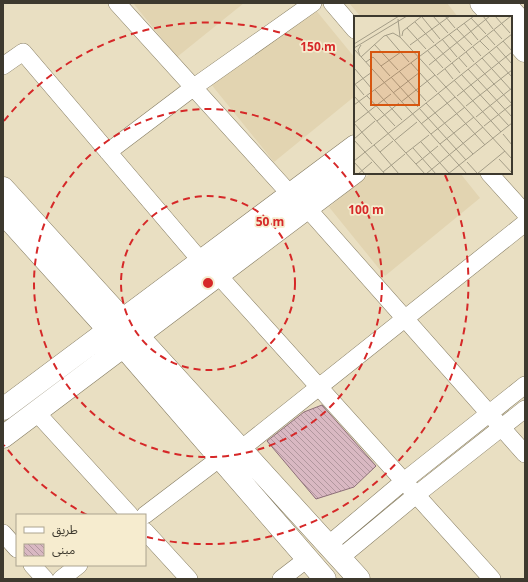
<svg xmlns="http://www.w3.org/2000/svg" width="528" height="582" font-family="'Open Sans','Noto Sans Arabic',sans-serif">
	<defs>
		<pattern id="building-back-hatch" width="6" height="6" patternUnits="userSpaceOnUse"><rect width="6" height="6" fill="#d9b8c2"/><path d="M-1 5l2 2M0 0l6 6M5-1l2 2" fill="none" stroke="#b1979e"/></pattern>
	</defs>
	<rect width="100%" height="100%" fill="#e9dfc2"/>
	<path fill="#e2d4b1" d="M 133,3 L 244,3 L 177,57 Z
		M 310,3 L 355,58 L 355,96 L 274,162 L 206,78 Z
		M 349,3 L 447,3 L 458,17 L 361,17 Z
		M 371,173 L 460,173 L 480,198 L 385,276 L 329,207 Z"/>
	<path fill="url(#building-back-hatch)" stroke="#8d6f78" d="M 322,405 L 376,466 L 354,487 L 316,499 L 267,441 L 304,412 Z"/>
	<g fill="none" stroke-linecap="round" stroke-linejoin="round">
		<defs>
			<path id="minor" d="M 117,3 L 290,194
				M 332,3 L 355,30
				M 3,66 L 23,52 L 201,261
				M 108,152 L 194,87 L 313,3
				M 489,173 L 525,213
				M 307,208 L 525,454
				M 218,275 L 492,579
				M 36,412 L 130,515
				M 241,449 L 525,223
				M 145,515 L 220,458
				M 145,531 L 189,579
				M 3,533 L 17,549
				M 328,545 L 404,481 L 525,385
				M 340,558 L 416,495 L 525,409
				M 32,565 L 45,579
				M 61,579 L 79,565
				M 281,579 L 307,559"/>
			<path id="major" d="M 481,3 L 494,17
				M 504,3 L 525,26
				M 511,35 L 525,51
				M 3,188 L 359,579
				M 3,213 L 123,346 L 325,579
				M 3,409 L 355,146
				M 3,437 L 355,172"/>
		</defs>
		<use href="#minor" stroke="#857c62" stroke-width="18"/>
		<use href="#major" stroke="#857c62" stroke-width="23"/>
		<use href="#minor" stroke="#fff" stroke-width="17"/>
		<use href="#major" stroke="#fff" stroke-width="22"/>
	</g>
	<g fill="none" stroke="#d62828" stroke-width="2" stroke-dasharray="7 5">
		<circle cx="208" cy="283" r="87"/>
		<circle cx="208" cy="283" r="174"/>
		<path d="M87 515A261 261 0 0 1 4 445M4 121A261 261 0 0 1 354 67M445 175A261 261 0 0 1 147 537"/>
	</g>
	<g transform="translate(354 16)">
		<rect width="158" height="158" fill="#e9dfc2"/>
		<path fill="none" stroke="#a49d87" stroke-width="1" d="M 79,0 L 94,17M 91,0 L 101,12M 129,0 L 139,13M 141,0 L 156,17M 68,1 L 86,23M 117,2 L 132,18M 44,3 L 46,21 L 158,143M 61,6 L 80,27M 110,7 L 124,24M 53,12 L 72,33M 103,13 L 118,29M 140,14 L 148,23M 95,18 L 111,35M 32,19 L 55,46M 48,20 L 49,15 L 68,0M 133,20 L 141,29M 88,23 L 103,41M 126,25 L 135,34M 149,25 L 158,35M 0,28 L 45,0M 20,28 L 44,54M 56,29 L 96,0M 81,29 L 97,46M 142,30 L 158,48M 119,31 L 127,40M 0,32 L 53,0M 0,33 L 113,158M 73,34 L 89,52M 112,36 L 120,46M 135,36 L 158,61M 6,40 L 4,34 L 7,29M 7,41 L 30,20 L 39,17 L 46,21M 105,42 L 113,51M 128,42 L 158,75M 12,46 L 19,41 L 36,60M 57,47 L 83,76M 98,47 L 106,57M 121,47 L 158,88M 75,49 L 136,0M 27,50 L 47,36M 1,53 L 18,73M 91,53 L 99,63M 114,53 L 158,101M 45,55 L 72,85M 107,58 L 155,110M 83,59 L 157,0M 37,61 L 64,91M 100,64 L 147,116M 0,67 L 10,79M 0,69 L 18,56M 21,74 L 48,104M 39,77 L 66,56M 84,77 L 131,129M 0,80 L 71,158M 13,80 L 41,110M 103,80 L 158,36M 47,86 L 81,59M 72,87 L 119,138M 0,89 L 120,0M 112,90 L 158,54M 65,92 L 112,144M 122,101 L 158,72M 23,105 L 45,87M 0,107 L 37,78M 0,107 L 18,128M 67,108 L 101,81M 130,110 L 158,88M 77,118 L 111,91M 149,118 L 158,129M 0,123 L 21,105M 0,124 L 31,158M 41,124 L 63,106M 67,126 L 95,157M 86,128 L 120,101M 20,129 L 45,158M 59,132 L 82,158M 26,136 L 39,125M 52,137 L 75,119M 145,143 L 158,157M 0,145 L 158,18M 0,146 L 11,158M 113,146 L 123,157M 62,148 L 84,130M 29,156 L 51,138M 4,158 L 18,146M 72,158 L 129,111M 94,158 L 158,107M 123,158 L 151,135"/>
		<path fill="#d7560f" fill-opacity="0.15" stroke="#d7560f" stroke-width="2" d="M 17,36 L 65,36 L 65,89 L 17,89 Z"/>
		<rect width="158" height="158" fill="none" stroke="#3d392e" stroke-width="2"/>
	</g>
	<circle cx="208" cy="283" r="6" fill="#d62828" stroke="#f6eccf" stroke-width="2"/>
	<g font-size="12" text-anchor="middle" font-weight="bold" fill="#d62828" stroke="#f6eccf" stroke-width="3.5" stroke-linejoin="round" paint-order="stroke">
		<text x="318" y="51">150 m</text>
		<text x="366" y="214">100 m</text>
		<text x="270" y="226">50 m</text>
	</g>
	<rect width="528" height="582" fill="none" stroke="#3d392e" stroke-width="8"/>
	<rect x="16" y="514" width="130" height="52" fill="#f6eccf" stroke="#aca48f"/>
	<rect x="24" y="527" width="20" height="6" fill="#ffffff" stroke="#aca48f"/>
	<text x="52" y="534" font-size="12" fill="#3d392e">طريق</text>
	<rect x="24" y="544" width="20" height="12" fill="url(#building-back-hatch)" stroke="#aca48f"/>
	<text x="52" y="554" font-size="12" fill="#3d392e">مبنى</text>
</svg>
